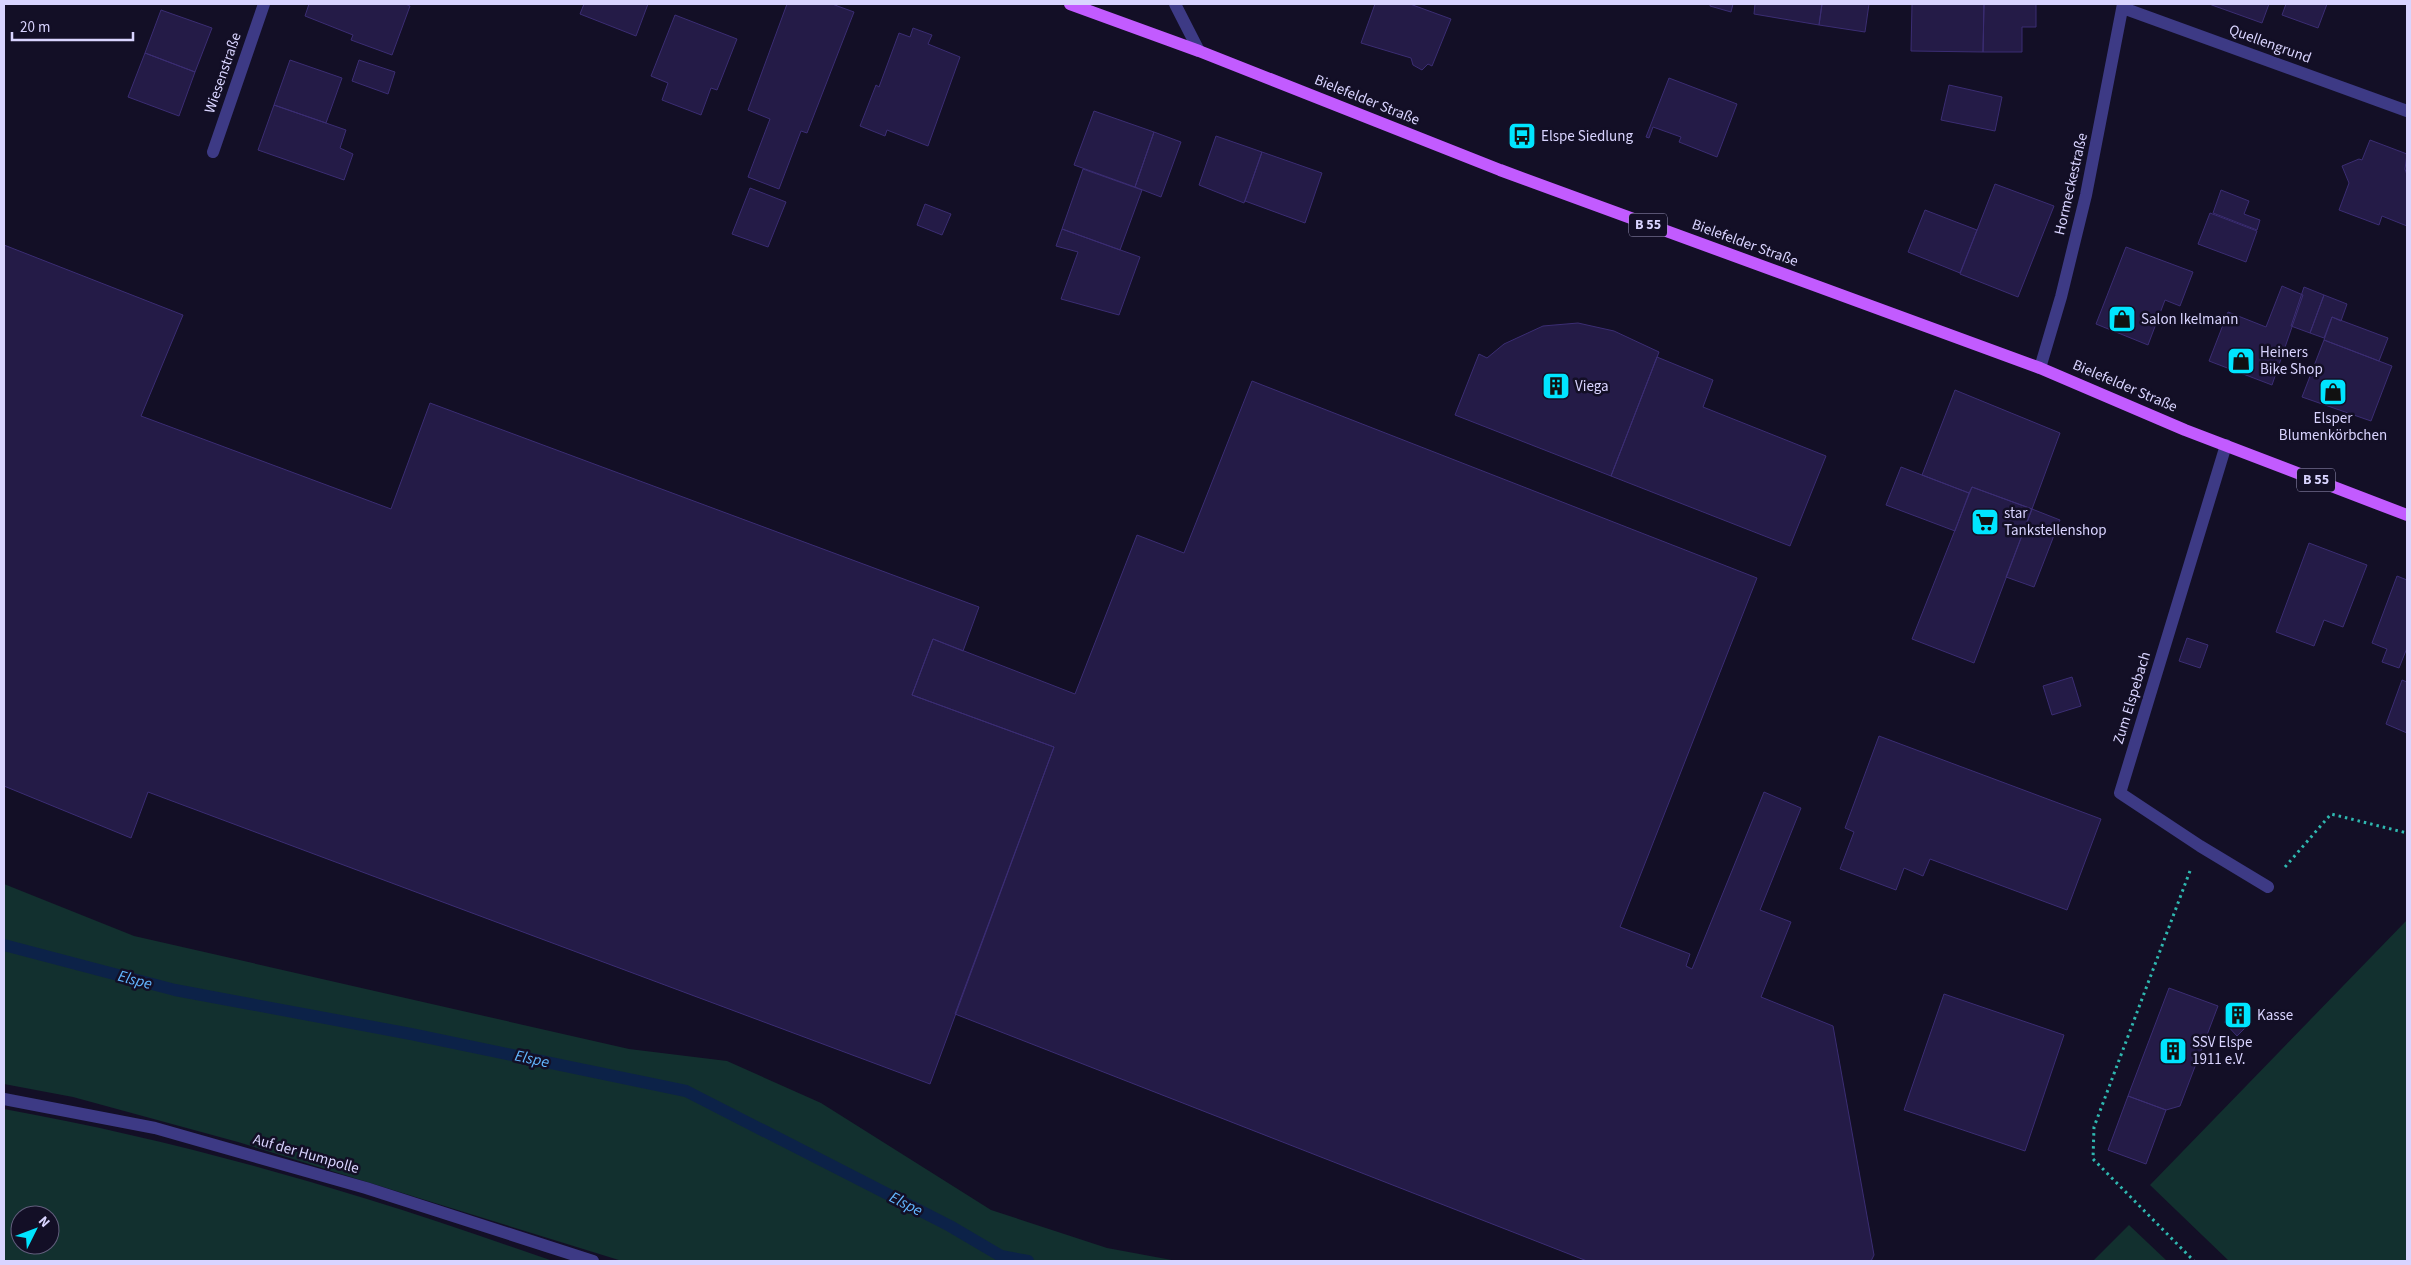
<svg xmlns="http://www.w3.org/2000/svg" width="2411" height="1265" font-family="'Source Sans 3',sans-serif">
	<rect width="100%" height="100%" fill="#130f26"/>
	<path fill="#12302f" fill-rule="evenodd" d="M 4,884 L 134,936 L 629,1049 L 727,1061 L 821,1103 L 991,1210 L 1107,1248 L 1177,1261 L 622,1261 L 238,1142 L 73,1097 L 4,1084 Z
		M 2407,920 L 2407,1261 L 2229,1261 L 2150,1185 Z
		M 4,1109 C 126,1131 248,1162 367,1199 C 430,1218 491,1240 553,1261 L 4,1261 ZM 20,1215 L 50,1215 L 50,1245 L 20,1245 Z
		M 2129,1225 L 2167,1261 L 2093,1261 Z"/>
	<g fill="none" stroke-linecap="round" stroke-linejoin="round">
		<path stroke="#0c2248" stroke-width="12" d="M 4,945 L 175,990 L 411,1034 L 686,1091 L 950,1226 L 1001,1256 L 1028,1261"/>
	</g>
	<path fill="#241b47" stroke="#3b2d73" d="M 309,4 L 405,4 L 410,6 L 392,55 L 351,40 L 353,35 L 305,16 Z
		M 584,4 L 648,4 L 636,36 L 580,14 Z
		M 787,4 L 832,4 L 854,12 L 807,133 L 801,131 L 779,189 L 748,177 L 770,119 L 748,110 Z
		M 1375,4 L 1410,4 L 1451,19 L 1432,66 L 1428,64 L 1422,70 L 1413,65 L 1411,58 L 1361,43 Z
		M 1710,4 L 1733,4 L 1731,12 L 1710,6 Z
		M 1755,4 L 1822,4 L 1819,25 L 1754,14 Z
		M 1822,4 L 1869,4 L 1865,32 L 1819,25 Z
		M 1912,4 L 1984,4 L 1983,52 L 1911,51 Z
		M 1984,4 L 2036,4 L 2036,27 L 2022,27 L 2022,52 L 1983,52 Z
		M 2209,4 L 2269,4 L 2262,23 Z
		M 2286,4 L 2327,4 L 2318,28 L 2282,15 Z
		M 161,10 L 212,28 L 195,72 L 145,53 Z
		M 675,15 L 737,39 L 717,90 L 711,88 L 701,115 L 662,100 L 668,83 L 651,76 Z
		M 913,28 L 932,35 L 928,44 L 960,57 L 928,146 L 887,130 L 885,136 L 860,126 L 876,85 L 879,87 L 899,33 L 910,37 Z
		M 145,53 L 195,72 L 179,116 L 128,97 Z
		M 290,60 L 342,78 L 326,123 L 274,105 Z
		M 359,60 L 395,72 L 388,94 L 352,81 Z
		M 1669,78 L 1737,104 L 1717,157 L 1679,142 L 1681,137 L 1653,127 L 1649,138 L 1646,137 Z
		M 1949,85 L 2002,97 L 1995,131 L 1941,120 Z
		M 274,105 L 346,130 L 340,148 L 353,154 L 344,180 L 258,150 Z
		M 1094,111 L 1154,132 L 1135,187 L 1074,165 Z
		M 1154,132 L 1181,142 L 1161,197 L 1135,187 Z
		M 1216,136 L 1262,152 L 1244,203 L 1199,185 Z
		M 2370,140 L 2407,154 L 2405,169 L 2407,175 L 2407,226 L 2382,216 L 2379,225 L 2339,210 L 2349,183 L 2342,166 L 2359,159 L 2362,160 Z
		M 1262,152 L 1322,173 L 1305,223 L 1245,201 Z
		M 1083,169 L 1142,190 L 1120,250 L 1062,229 Z
		M 1995,184 L 2054,206 L 2018,297 L 1960,274 Z
		M 750,188 L 786,202 L 768,247 L 732,234 Z
		M 2221,190 L 2249,201 L 2244,214 L 2260,220 L 2257,230 L 2213,213 Z
		M 925,204 L 951,214 L 942,235 L 917,225 Z
		M 1925,210 L 1977,230 L 1960,273 L 1908,252 Z
		M 2210,213 L 2257,231 L 2246,262 L 2198,244 Z
		M 1062,229 L 1140,257 L 1119,315 L 1061,299 L 1078,252 L 1056,246 Z
		M 4,245 L 183,315 L 141,416 L 391,509 L 430,403 L 979,607 L 963,651 L 933,639 L 912,695 L 1054,747 L 930,1084 L 148,792 L 131,838 L 4,786 Z
		M 2126,247 L 2193,272 L 2180,306 L 2165,300 L 2148,345 L 2096,324 Z
		M 2282,286 L 2303,295 L 2272,385 L 2209,361 L 2228,312 L 2266,327 Z
		M 2304,287 L 2324,295 L 2310,333 L 2291,326 Z
		M 2324,295 L 2347,304 L 2341,321 L 2332,317 L 2324,338 L 2310,333 Z
		M 2332,317 L 2388,338 L 2379,361 L 2324,340 Z
		M 1578,323 L 1614,331 L 1659,352 L 1611,476 L 1455,415 L 1479,354 L 1487,358 L 1504,344 L 1543,326 Z
		M 2324,340 L 2392,366 L 2371,421 L 2302,397 Z
		M 1657,357 L 1713,380 L 1703,407 L 1826,456 L 1790,546 L 1611,476 Z
		M 1252,381 L 1757,578 L 1620,927 L 1690,954 L 1686,966 L 1692,969 L 1764,792 L 1801,808 L 1760,910 L 1791,922 L 1761,997 L 1833,1026 L 1874,1255 L 1871,1261 L 1587,1261 L 955,1014 L 1054,747 L 912,695 L 933,639 L 1075,694 L 1137,535 L 1184,553 Z
		M 1955,390 L 2060,433 L 2032,509 L 1972,487 L 1969,493 L 1922,475 Z
		M 1901,467 L 1969,493 L 1955,531 L 1886,505 Z
		M 1972,487 L 2032,509 L 1974,663 L 1912,639 Z
		M 2032,509 L 2060,520 L 2034,587 L 2006,577 Z
		M 2309,543 L 2367,565 L 2343,627 L 2324,620 L 2314,646 L 2276,632 Z
		M 2397,576 L 2407,580 L 2407,648 L 2399,668 L 2382,662 L 2387,649 L 2372,643 Z
		M 2187,638 L 2208,645 L 2200,668 L 2179,661 Z
		M 2072,677 L 2081,706 L 2052,715 L 2043,686 Z
		M 2402,680 L 2407,682 L 2407,733 L 2386,724 Z
		M 1879,736 L 2101,819 L 2067,910 L 1930,859 L 1923,876 L 1904,868 L 1896,890 L 1840,869 L 1854,832 L 1845,828 Z
		M 2169,988 L 2218,1006 L 2180,1106 L 2166,1110 L 2128,1096 Z
		M 1944,994 L 2064,1035 L 2025,1151 L 1904,1110 Z
		M 2238,1008 L 2251,1022 L 2237,1036 L 2224,1022 Z
		M 2128,1096 L 2166,1110 L 2146,1164 L 2108,1150 Z"/>
	<g fill="none" stroke-linecap="round" stroke-linejoin="round">
		<path stroke="#2fb8b0" stroke-width="3" stroke-dasharray="2.5 4" stroke-linecap="butt" d="M 2285,867 L 2331,814 L 2407,833
			M 2190,871 L 2094,1127 L 2093,1159 L 2194,1261"/>
		<path stroke="#3d3a85" stroke-width="12" d="M 4,1099 L 155,1128 L 366,1188 L 593,1261"/>
		<path stroke="#3d3a85" stroke-width="12" d="M 1175,4 L 1199,51
			M 2123,8 L 2407,111
			M 213,152 L 264,4
			M 2040,368 L 2061,297 L 2086,195 L 2123,4
			M 2226,445 L 2120,793 L 2200,846 L 2268,887"/>
		<path stroke="#c25bff" stroke-width="12" d="M 1070,4 L 1199,51 L 1500,170 L 2040,368 L 2185,430 L 2407,515"/>
	</g>
	<defs>
		<symbol id="bus-square" viewBox="-11 -11 22 22"><rect x="-9" y="-9" width="18" height="18" rx="4" fill="#00e5ff" stroke="#130f26"/><path d="M-5-6H5V4H4V6H2V4H-2V6H-4V4H-5ZM-3.5-4V0h7V-4ZM-3.5 1.2v1.5H-2V1.2ZM2 1.2v1.5H3.5V1.2Z" fill="#111"/></symbol>
		<symbol id="shop-square" viewBox="-11 -11 22 22"><rect x="-9" y="-9" width="18" height="18" rx="4" fill="#00e5ff" stroke="#130f26"/><path d="M-5-2.5h2.3a2.7 3.5 0 0 1 5.4 0H5L5.5 6h-11ZM-1.5-2.5h3a1.5 2.3 0 0 0-3 0Z" fill="#111"/></symbol>
		<symbol id="building-square" viewBox="-11 -11 22 22"><rect x="-9" y="-9" width="18" height="18" rx="4" fill="#00e5ff" stroke="#130f26"/><path d="M-4-6H4V6H1V3H-1V6H-4ZM-2.5-4.3h1.7v1.8h-1.7ZM.8-4.3h1.7v1.8H.8ZM-2.5-1h1.7V.8h-1.7ZM.8-1h1.7V.8H.8Z" fill="#111"/></symbol>
		<symbol id="supermarket-square" viewBox="-11 -11 22 22"><rect x="-9" y="-9" width="18" height="18" rx="4" fill="#00e5ff" stroke="#130f26"/><path d="M-6-5.5h2.5l.6 2H6L4.5 2H-2.5L-4.4-4H-6ZM-1.5 3.2a1.3 1.3 0 1 0 .1 0ZM3 3.2a1.3 1.3 0 1 0 .1 0Z" fill="#111"/></symbol>
	</defs>
	<g fill-rule="evenodd">
		<use href="#bus-square" x="1506" y="120" width="32" height="32"/>
		<use href="#shop-square" x="2106" y="303" width="32" height="32"/>
		<use href="#shop-square" x="2225" y="345" width="32" height="32"/>
		<use href="#building-square" x="1540" y="370" width="32" height="32"/>
		<use href="#shop-square" x="2317" y="376" width="32" height="32"/>
		<use href="#supermarket-square" x="1969" y="506" width="32" height="32"/>
		<use href="#building-square" x="2222" y="999" width="32" height="32"/>
		<use href="#building-square" x="2157" y="1035" width="32" height="32"/>
	</g>
	<g text-anchor="middle" dominant-baseline="central" stroke-width="5" stroke-linejoin="round" paint-order="stroke">
		<g fill="#130f26" stroke="#9e99be" stroke-width="1">
			<rect x="1629" y="213.5" width="38" height="23" rx="4"/>
			<rect x="2297" y="468.5" width="38" height="23" rx="4"/>
		</g>
		<g font-size="14" font-weight="bold" fill="#d9d4ff">
			<text x="1648" y="225">B 55</text>
			<text x="2316" y="480">B 55</text>
		</g>
		<g font-size="15" fill="#d9d4ff" stroke="#130f26">
			<text transform="translate(2270 44) rotate(20)">Quellengrund</text>
			<text transform="translate(223 73) rotate(-71)">Wiesenstraße</text>
			<text transform="translate(1367 100) rotate(22)">Bielefelder Straße</text>
			<text transform="translate(2071 184) rotate(-77)">Hormeckestraße</text>
			<text transform="translate(1745 243) rotate(20)">Bielefelder Straße</text>
			<text transform="translate(2125 386) rotate(23)">Bielefelder Straße</text>
			<text transform="translate(2132 698) rotate(-73)">Zum Elspebach</text>
			<text transform="translate(306 1154) rotate(16)">Auf der Humpolle</text>
		</g>
		<g font-size="15" fill="#d9d4ff" stroke="#130f26" text-anchor="start">
			<text x="1541" y="136">Elspe Siedlung</text>
			<text x="2141" y="319">Salon Ikelmann</text>
			<text x="2260" y="352">Heiners<tspan x="2260" dy="17">Bike Shop</tspan></text>
			<text x="1575" y="386">Viega</text>
			<text x="2333" y="418" text-anchor="middle">Elsper<tspan x="2333" dy="17">Blumenkörbchen</tspan></text>
			<text x="2004" y="513">star<tspan x="2004" dy="17">Tankstellenshop</tspan></text>
			<text x="2257" y="1015">Kasse</text>
			<text x="2192" y="1042">SSV Elspe<tspan x="2192" dy="17">1911 e.V.</tspan></text>
		</g>
		<g font-size="16" font-style="italic" fill="#62b6ff" stroke="#130f26">
			<text transform="translate(135 980) rotate(15)">Elspe</text>
			<text transform="translate(532 1059) rotate(12)">Elspe</text>
			<text transform="translate(906 1204) rotate(27)">Elspe</text>
		</g>
	</g>
	<rect width="2411" height="1265" fill="none" stroke="#d9d4ff" stroke-width="10"/>
	<g transform="translate(35 1230) rotate(48)"><circle r="24" fill="#130f26" stroke="#625e7d"/>
	<path d="M0-4L9 19L0 12L-9 19Z" fill="#00e5ff"/>
	<text y="-8" font-size="14" font-weight="bold" text-anchor="middle" fill="#d9d4ff">N</text>
	</g>
	<path d="M12 32v8h121v-8" fill="none" stroke="#d9d4ff" stroke-width="2.5"/>
	<text x="20" y="32" font-size="15" fill="#d9d4ff" stroke="#130f26" stroke-width="4" paint-order="stroke">20 m</text>
</svg>
